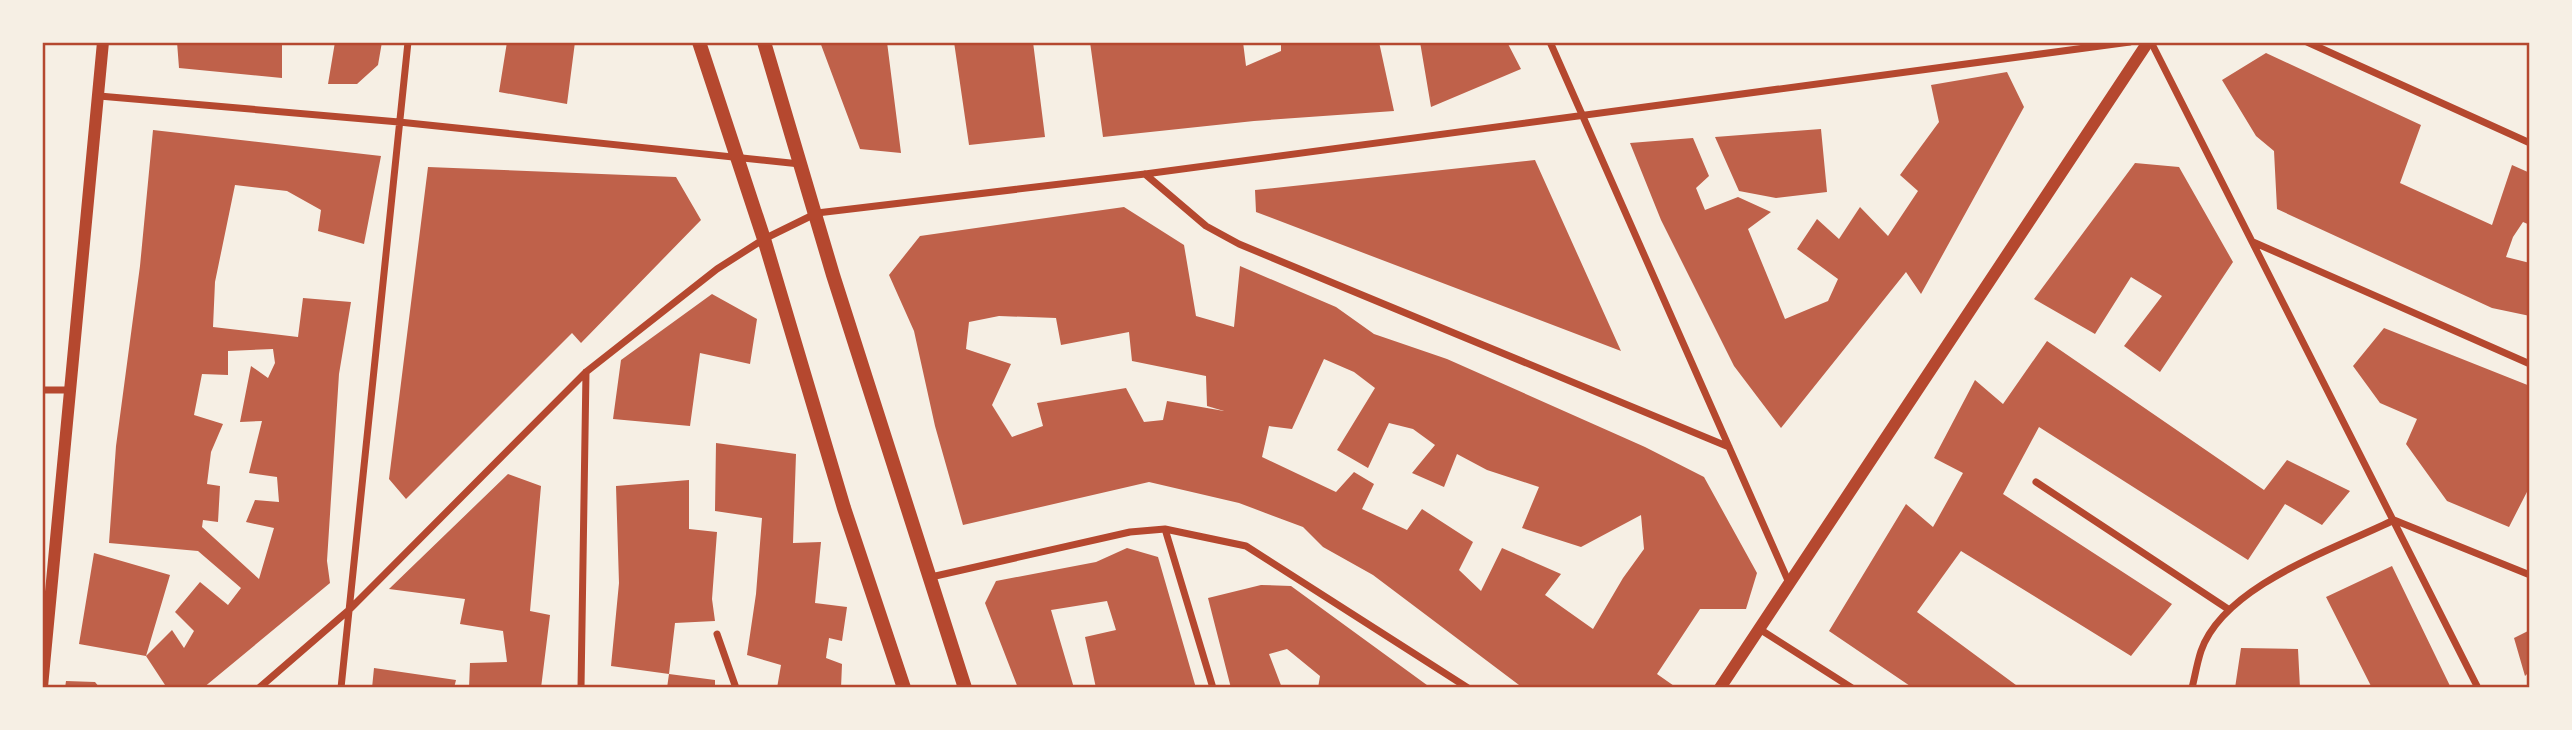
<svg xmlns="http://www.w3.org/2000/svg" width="2572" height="730" font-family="'Nunito Sans',sans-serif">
	<rect width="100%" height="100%" fill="#f6efe4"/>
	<path fill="#bf614a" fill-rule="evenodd" d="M 177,42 L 282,42 L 282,78 L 179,68 Z
		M 335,42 L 382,42 L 378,65 L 357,84 L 328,84 Z
		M 507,42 L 575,42 L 567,104 L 499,92 Z
		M 820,42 L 887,42 L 901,153 L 860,149 Z
		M 954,42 L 1033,42 L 1045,137 L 969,145 Z
		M 1090,42 L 1243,42 L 1246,66 L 1281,51 L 1281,42 L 1379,42 L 1394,111 L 1254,121 L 1103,137 Z
		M 1420,42 L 1507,42 L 1521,69 L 1431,107 Z
		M 2266,53 L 2421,125 L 2400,183 L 2492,225 L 2512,165 L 2530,173 L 2530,225 L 2523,222 L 2513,237 L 2506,257 L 2530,263 L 2530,316 L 2492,308 L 2277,209 L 2274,151 L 2256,136 L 2222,80 Z
		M 2007,72 L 2024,107 L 1921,294 L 1906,272 L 1781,428 L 1734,366 L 1661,220 L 1630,143 L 1693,138 L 1709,176 L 1696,188 L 1705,210 L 1738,197 L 1771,212 L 1748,229 L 1785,319 L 1828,301 L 1838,279 L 1797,249 L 1817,219 L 1839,239 L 1860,207 L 1888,236 L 1918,191 L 1900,175 L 1939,122 L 1931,85 Z
		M 1821,129 L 1827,192 L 1776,198 L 1739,191 L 1715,137 Z
		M 153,130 L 381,156 L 364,244 L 318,231 L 321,210 L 287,191 L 235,185 L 215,282 L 213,327 L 298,337 L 303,298 L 351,302 L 339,374 L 327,561 L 330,583 L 203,688 L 167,688 L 146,656 L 79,644 L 94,553 L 170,575 L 146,656 L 172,630 L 184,648 L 194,631 L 175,612 L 200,582 L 228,605 L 241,588 L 198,551 L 109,543 L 116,446 L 140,266 ZM 273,349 L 275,363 L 268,378 L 251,366 L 240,422 L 262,421 L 249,473 L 277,477 L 279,502 L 255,500 L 246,522 L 274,528 L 259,579 L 202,527 L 203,520 L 218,522 L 220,486 L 207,484 L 211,452 L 223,424 L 194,415 L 202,374 L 228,375 L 228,351 Z
		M 1535,160 L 1621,351 L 1256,212 L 1255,190 Z
		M 2135,163 L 2179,167 L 2233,262 L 2160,372 L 2124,346 L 2162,296 L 2131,277 L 2095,334 L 2034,299 Z
		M 428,167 L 676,177 L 701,220 L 581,343 L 572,333 L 406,499 L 389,479 Z
		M 1124,207 L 1184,245 L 1196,316 L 1234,327 L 1240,266 L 1336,307 L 1374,334 L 1447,359 L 1645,447 L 1704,477 L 1757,573 L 1746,609 L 1700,609 L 1657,674 L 1677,688 L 1523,688 L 1373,575 L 1323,547 L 1303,527 L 1239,503 L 1149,482 L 963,525 L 935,426 L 914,331 L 889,275 L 920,236 ZM 999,316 L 1056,318 L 1061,345 L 1129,332 L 1132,361 L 1206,376 L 1207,406 L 1224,411 L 1167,401 L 1163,420 L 1144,422 L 1126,388 L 1037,403 L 1043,426 L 1012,437 L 992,405 L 1011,364 L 966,349 L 969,322 ZM 1324,359 L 1354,372 L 1375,388 L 1337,450 L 1368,468 L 1389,423 L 1413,429 L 1435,445 L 1412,473 L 1444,487 L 1457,454 L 1487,470 L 1539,487 L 1522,528 L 1581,547 L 1641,515 L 1644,549 L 1623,578 L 1593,629 L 1545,595 L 1561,574 L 1502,548 L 1481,591 L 1459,570 L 1473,542 L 1422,509 L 1407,530 L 1362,509 L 1374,484 L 1354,472 L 1336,492 L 1262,457 L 1269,426 L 1292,429 Z
		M 712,294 L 757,319 L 750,364 L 700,353 L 690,426 L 613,419 L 621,360 Z
		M 2384,328 L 2530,386 L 2530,486 L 2509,527 L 2447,501 L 2406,444 L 2417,419 L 2380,403 L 2353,366 Z
		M 2047,341 L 2264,490 L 2287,460 L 2350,491 L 2322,525 L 2285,504 L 2248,560 L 2039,427 L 2003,494 L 2172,604 L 2131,656 L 1961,551 L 1917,612 L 2020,688 L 1913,688 L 1829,631 L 1906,504 L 1933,527 L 1963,473 L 1934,458 L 1975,380 L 2003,404 Z
		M 716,443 L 796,454 L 793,543 L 821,542 L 815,603 L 847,607 L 842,641 L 829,638 L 826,658 L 842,664 L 841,688 L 777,688 L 781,665 L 747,655 L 756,594 L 762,518 L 715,511 Z
		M 508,474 L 541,486 L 530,611 L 550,615 L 541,688 L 469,688 L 470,663 L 507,662 L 503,631 L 460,624 L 465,599 L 389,589 Z
		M 689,480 L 689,529 L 717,532 L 712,599 L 715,621 L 675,623 L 669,674 L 611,666 L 619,583 L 616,486 Z
		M 1127,548 L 1158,557 L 1196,688 L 1096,688 L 1085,637 L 1116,630 L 1107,601 L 1051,610 L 1074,688 L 1018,688 L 985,603 L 996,581 L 1096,562 Z
		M 2392,566 L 2451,688 L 2372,688 L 2326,597 Z
		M 1261,585 L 1291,586 L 1431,688 L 1318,688 L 1320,676 L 1287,649 L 1269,654 L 1282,688 L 1231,688 L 1208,598 Z
		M 2530,630 L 2530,671 L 2525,676 L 2514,638 Z
		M 2241,648 L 2298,649 L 2300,688 L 2235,688 Z
		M 374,668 L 456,680 L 454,688 L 372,688 Z
		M 669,674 L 715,680 L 715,688 L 667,688 Z
		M 66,681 L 95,682 L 100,688 L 65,688 Z"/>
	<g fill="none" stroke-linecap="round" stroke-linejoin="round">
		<path stroke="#b5482f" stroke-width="7" d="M 1550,42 L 1790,585
			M 2151,42 L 2478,688
			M 2307,42 L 2530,143
			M 99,96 L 399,122 L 800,164
			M 1145,174 L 1206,226 L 1239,244 L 1729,447
			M 2253,242 L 2530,364
			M 42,390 L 71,390
			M 2036,482 L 2228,609
			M 1165,529 L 1213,688
			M 931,577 L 1130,532 L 1165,529 L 1246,546 L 1468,688
			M 1761,630 L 1852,688
			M 717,634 L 736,688
			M 259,688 L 349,610 L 586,372 L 717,269 L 764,239 L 817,213 L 1145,174 L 2130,42
			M 341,688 L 408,42
			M 581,688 L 586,372
			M 2192,688 C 2195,676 2197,663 2201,651 C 2224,585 2335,549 2394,520 L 2530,575"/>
		<path stroke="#b5482f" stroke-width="12" d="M 42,687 L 103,42
			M 1720,688 L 2148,42"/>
		<path stroke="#b5482f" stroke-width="14" d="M 699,42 L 764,239 L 844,508 L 904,688
			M 764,42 L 833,275 L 965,688"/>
	</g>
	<rect width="2572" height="730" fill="none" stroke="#f6efe4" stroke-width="88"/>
	<rect x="44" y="44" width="2484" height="642" fill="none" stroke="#b5482f" stroke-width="2.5"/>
</svg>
